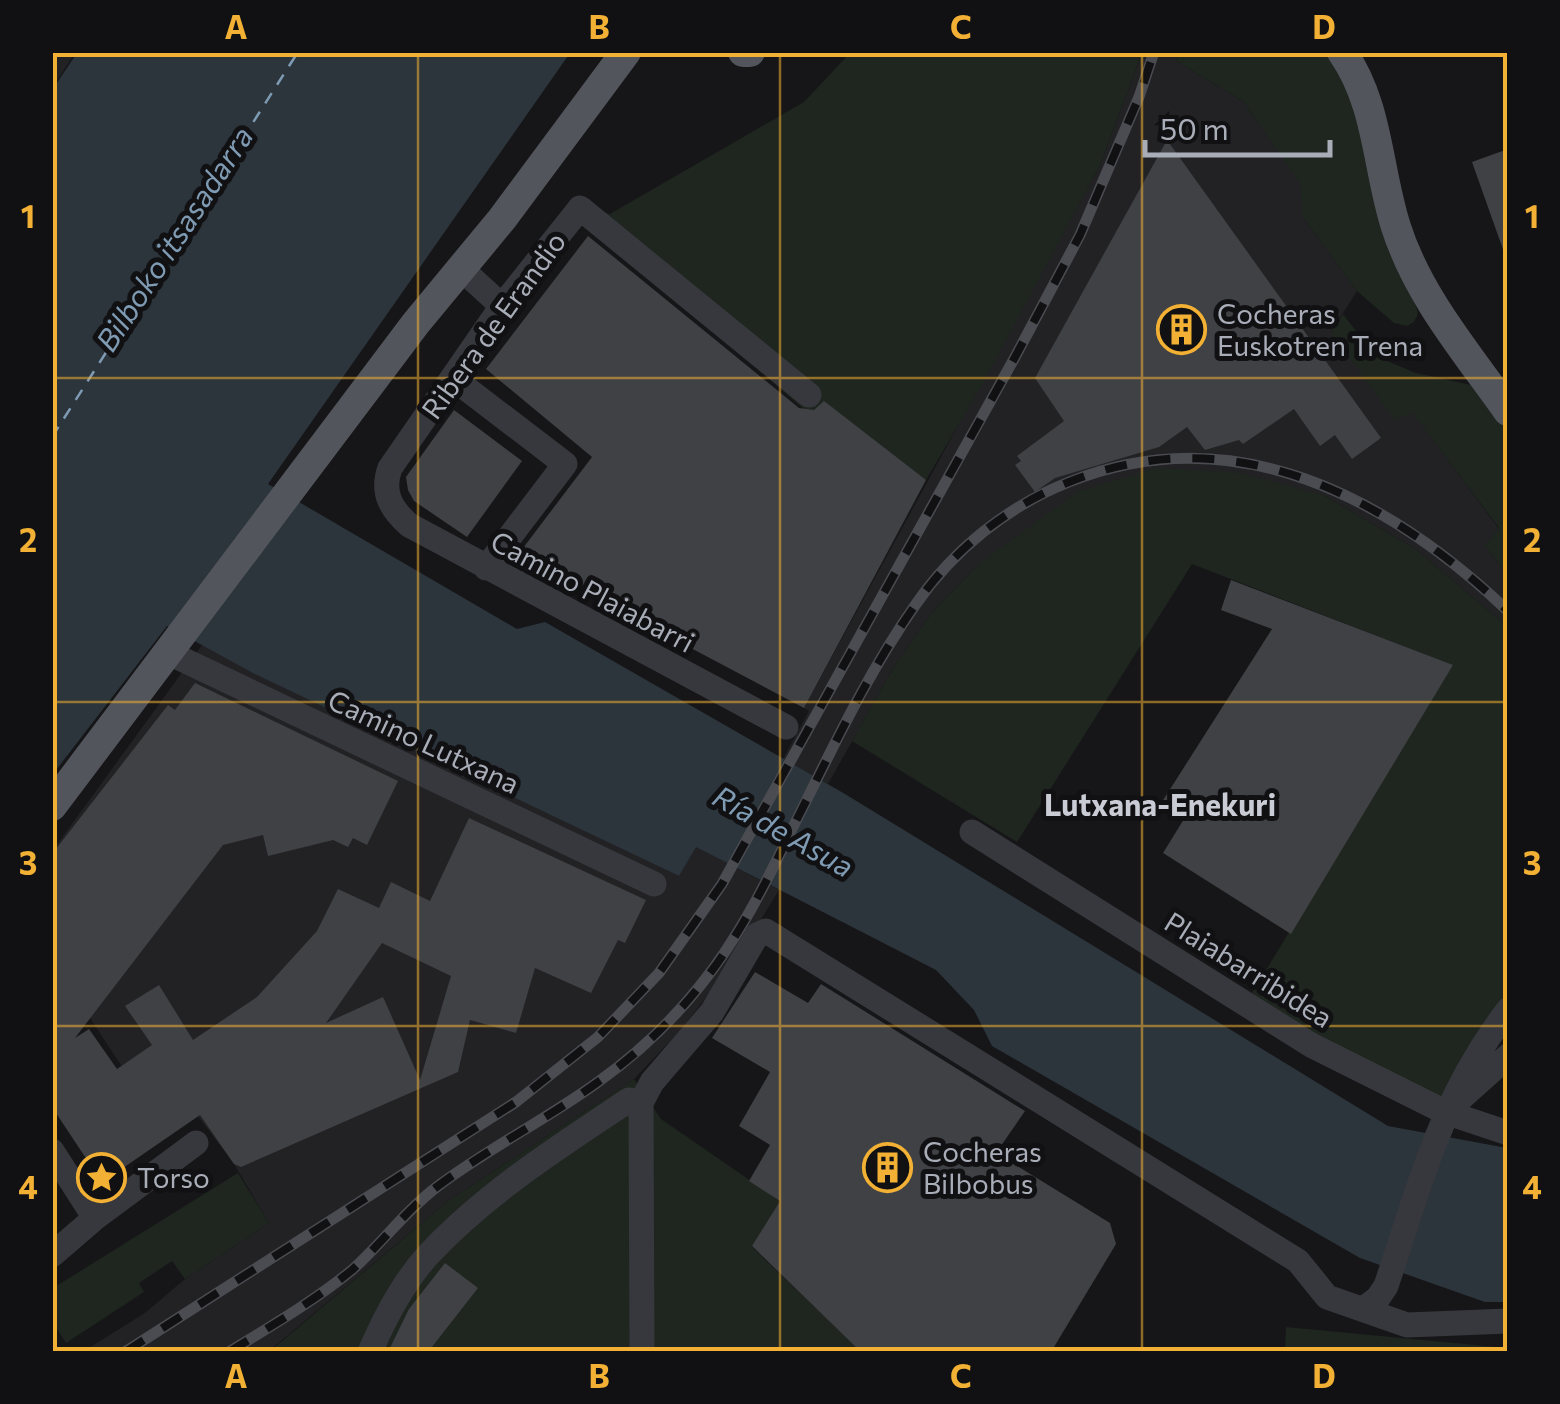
<svg xmlns="http://www.w3.org/2000/svg" width="1560" height="1404" font-family="Commissioner,sans-serif">
	<rect width="100%" height="100%" fill="#161618"/>
	<path fill="#222225" d="M 53,52 L 75,53 L 53,87 L 52,53 Z
		M 1142,53 L 1178,53 L 1176,61 L 1243,101 L 1302,185 L 1302,216 L 1357,291 L 1331,332 L 1412,411 L 1499,529 L 1485,546 L 1507,574 L 1507,626 L 1414,548 L 1323,495 L 979,564 L 933,611 L 895,665 L 828,784 L 783,759 L 809,711 L 804,708 L 1100,165 Z
		M 202,645 L 679,876 L 695,846 L 779,890 L 741,952 L 680,1031 L 634,1079 L 448,1201 L 269,1351 L 84,1351 L 145,1313 L 185,1279 L 269,1223 L 234,1164 L 176,1087 L 128,1076 L 90,1018 L 53,1055 L 53,850 Z"/>
	<path fill="#1e261f" d="M 850,53 L 1142,53 L 1100,165 L 983,383 L 926,480 L 806,411 L 595,228 L 580,208 L 610,214 L 804,102 Z
		M 1178,53 L 1331,53 L 1364,127 L 1380,223 L 1389,253 L 1416,306 L 1418,314 L 1414,322 L 1407,326 L 1394,323 L 1357,291 L 1302,216 L 1301,185 L 1243,101 L 1176,61 Z
		M 1343,314 L 1368,347 L 1380,358 L 1416,373 L 1471,385 L 1481,392 L 1507,431 L 1507,574 L 1485,546 L 1499,528 L 1412,412 L 1395,420 L 1331,332 Z
		M 1156,468 L 1239,473 L 1323,495 L 1414,548 L 1507,626 L 1507,1010 L 1445,1112 L 1246,1003 L 1452,665 L 1192,564 L 1017,842 L 852,741 L 895,665 L 933,611 L 979,564 L 1077,492 Z
		M 634,1079 L 661,1119 L 780,1201 L 752,1247 L 861,1351 L 269,1352 L 448,1201 Z
		M 238,1173 L 269,1223 L 185,1279 L 172,1261 L 139,1283 L 144,1292 L 66,1343 L 53,1323 L 53,1288 Z
		M 1286,1327 L 1507,1348 L 1507,1351 L 1285,1351 Z"/>
	<path fill="#2c353c" d="M 77,53 L 570,53 L 268,484 L 517,629 L 545,622 L 845,794 L 1388,1126 L 1507,1148 L 1507,1302 L 1485,1302 L 1360,1258 L 992,1046 L 974,1010 L 936,970 L 696,847 L 679,876 L 253,673 L 167,626 L 53,774 L 52,90 Z"/>
	<g fill="none" stroke-linecap="round" stroke-linejoin="round">
		<path stroke="#7f9bb3" stroke-width="2.5" stroke-dasharray="12 10" stroke-linecap="butt" d="M 52,437 L 298,52"/>
	</g>
	<path fill="#404145" fill-rule="evenodd" d="M 1167,140 L 1381,438 L 1352,459 L 1335,435 L 1320,446 L 1294,409 L 1243,444 L 1239,440 L 1205,450 L 1187,427 L 1159,447 L 1055,478 L 1035,492 L 1015,465 L 1021,461 L 1017,456 L 1064,421 L 1035,378 Z
		M 1508,149 L 1508,255 L 1505,255 L 1472,162 Z
		M 588,236 L 799,408 L 814,410 L 824,401 L 926,480 L 804,708 L 517,556 L 592,457 L 486,369 Z
		M 454,410 L 522,461 L 467,537 L 414,501 L 408,490 L 406,477 Z
		M 1231,580 L 1453,665 L 1291,934 L 1163,853 L 1184,819 L 1160,805 L 1272,629 L 1221,610 Z
		M 195,683 L 398,781 L 367,845 L 353,838 L 348,847 L 333,840 L 268,856 L 263,835 L 223,845 L 75,1038 L 89,1029 L 117,1069 L 152,1045 L 125,1006 L 159,985 L 193,1040 L 257,997 L 317,931 L 338,889 L 379,908 L 391,882 L 430,901 L 469,818 L 646,900 L 625,943 L 618,940 L 591,993 L 535,968 L 516,1033 L 470,1020 L 458,1072 L 241,1167 L 234,1164 L 200,1115 L 107,1179 L 97,1175 L 52,1107 L 52,854 L 168,705 L 175,710 ZM 382,943 L 451,976 L 420,1080 L 383,997 L 326,1023 Z
		M 755,972 L 808,1003 L 821,984 L 1025,1111 L 996,1153 L 1110,1223 L 1116,1244 L 1051,1352 L 861,1352 L 752,1246 L 780,1201 L 749,1181 L 770,1145 L 739,1126 L 770,1072 L 712,1038 Z
		M 445,1263 L 478,1288 L 428,1352 L 388,1352 L 409,1309 Z"/>
	<g fill="none" stroke-linecap="round" stroke-linejoin="round">
		<path stroke="#37383d" stroke-width="25" d="M 467,274 L 502,306
			M 454,379 L 565,464 L 486,568
			M 169,653 L 654,884
			M 786,727 L 409,525 C 391,509 381,492 390,468 L 502,306 L 580,208 L 809,395
			M 972,832 L 1311,1045 L 1445,1112 L 1508,1133
			M 1460,1099 L 1508,1056
			M 52,1151 L 95,1218
			M 52,1255 L 95,1218 L 196,1143
			M 1365,1308 L 1378,1298 L 1386,1286 C 1420,1184 1441,1098 1508,1010
			M 370,1352 C 385,1317 403,1282 429,1254 C 486,1193 560,1146 629,1100 L 641,1103
			M 642,1352 L 641,1103 L 652,1082 L 712,1012 L 757,935 L 766,931 L 1298,1261 L 1327,1297 L 1407,1325 L 1508,1321"/>
		<path stroke="#53555c" stroke-width="30" d="M 743,52 L 750,52
			M 1342,52 C 1379,105 1377,168 1396,227 C 1418,296 1467,353 1508,411
			M 52,806 L 416,323 L 502,219 L 626,52"/>
		<defs>
			<path id="rail" d="M 125,1352 L 516,1102 L 598,1037 L 659,973 L 722,884 L 1014,359 L 1080,235 L 1139,97 L 1154,52
				M 229,1352 C 271,1326 314,1301 352,1270 C 382,1243 406,1210 438,1186 C 489,1148 547,1119 598,1082 C 636,1055 670,1023 699,987 C 737,941 765,885 791,831 C 830,754 866,675 916,604 C 954,549 1008,506 1069,482 C 1234,416 1388,497 1508,611"/>
		</defs>
		<use href="#rail" stroke="#4a4c52" stroke-width="11"/>
		<use href="#rail" stroke="#111113" stroke-width="8" stroke-dasharray="22" stroke-linecap="butt"/>
	</g>
	<path fill="none" stroke="#f2b134" stroke-width="2.5" stroke-opacity="0.55" d="M 418,52 L 418,1352M 780,52 L 780,1352M 1142,52 L 1142,1352M 52,378 L 1508,378M 52,702 L 1508,702M 52,1026 L 1508,1026"/>
	<defs>
		<symbol id="building-ring" viewBox="-11 -11 22 22"><circle r="9.5" fill="#111113" stroke="#f2b134" stroke-width="1.5"/><path d="M-4-6H4V6H1V3H-1V6H-4ZM-2.5-4.3h1.7v1.8h-1.7ZM.8-4.3h1.7v1.8H.8ZM-2.5-1h1.7V.8h-1.7ZM.8-1h1.7V.8H.8Z" fill="#f2b134"/></symbol>
		<symbol id="sight-ring" viewBox="-11 -11 22 22"><circle r="9.5" fill="#111113" stroke="#f2b134" stroke-width="1.5"/><path d="M0-6L1.8-2.2L6-1.7L2.9 1.2L3.7 5.4L0 3.3L-3.7 5.4L-2.9 1.2L-6-1.7L-1.8-2.2Z" fill="#f2b134"/></symbol>
	</defs>
	<g fill-rule="evenodd">
		<use href="#building-ring" x="1154" y="302" width="55" height="55"/>
		<use href="#building-ring" x="860" y="1140" width="55" height="55"/>
		<use href="#sight-ring" x="74" y="1150" width="55" height="55"/>
	</g>
	<g text-anchor="middle" dominant-baseline="central" stroke-width="10" stroke-linejoin="round" paint-order="stroke">
		<g font-size="28" fill="#a8adb8" stroke="#111113" text-anchor="start">
			<text x="1217" y="313">Cocheras<tspan x="1217" dy="32">Euskotren Trena</tspan></text>
			<text x="923" y="1151">Cocheras<tspan x="923" dy="32">Bilbobus</tspan></text>
			<text x="137" y="1177">Torso</text>
		</g>
		<g font-size="28" fill="#a8adb8" stroke="#111113">
			<text transform="translate(493 325) rotate(-54)">Ribera de Erandio</text>
			<text transform="translate(593 591) rotate(28)">Camino Plaiabarri</text>
			<text transform="translate(424 741) rotate(25)">Camino Lutxana</text>
			<text transform="translate(1249 969) rotate(32)">Plaiabarribidea</text>
		</g>
		<g font-size="30" font-style="italic" fill="#7f9bb3" stroke="#111113">
			<text transform="translate(173 238) rotate(-57)">Bilboko itsasadarra</text>
			<text transform="translate(784 830) rotate(29)">Ría de Asua</text>
		</g>
		<g font-size="30" font-weight="bold" fill="#c9ccd4" stroke="#111113">
			<text x="1160" y="803">Lutxana-Enekuri</text>
		</g>
	</g>
	<rect width="1560" height="1404" fill="none" stroke="#111113" stroke-width="110"/>
	<path d="M1145 140v15h185v-15" fill="none" stroke="#a8adb8" stroke-width="5"/>
	<text x="1160" y="140" font-size="30" fill="#a8adb8" stroke="#111113" stroke-width="8" paint-order="stroke">50 m</text>
	<rect x="55" y="55" width="1450" height="1294" fill="none" stroke="#f2b134" stroke-width="4"/>
	<g font-size="32" text-anchor="middle" font-weight="bold" fill="#f2b134">
		<text x="236" y="39">A</text>
		<text x="599" y="39">B</text>
		<text x="961" y="39">C</text>
		<text x="1324" y="39">D</text>
		<text x="28" y="228">1</text>
		<text x="1532" y="228">1</text>
		<text x="28" y="552">2</text>
		<text x="1532" y="552">2</text>
		<text x="28" y="875">3</text>
		<text x="1532" y="875">3</text>
		<text x="28" y="1199">4</text>
		<text x="1532" y="1199">4</text>
		<text x="236" y="1388">A</text>
		<text x="599" y="1388">B</text>
		<text x="961" y="1388">C</text>
		<text x="1324" y="1388">D</text>
	</g>
</svg>
